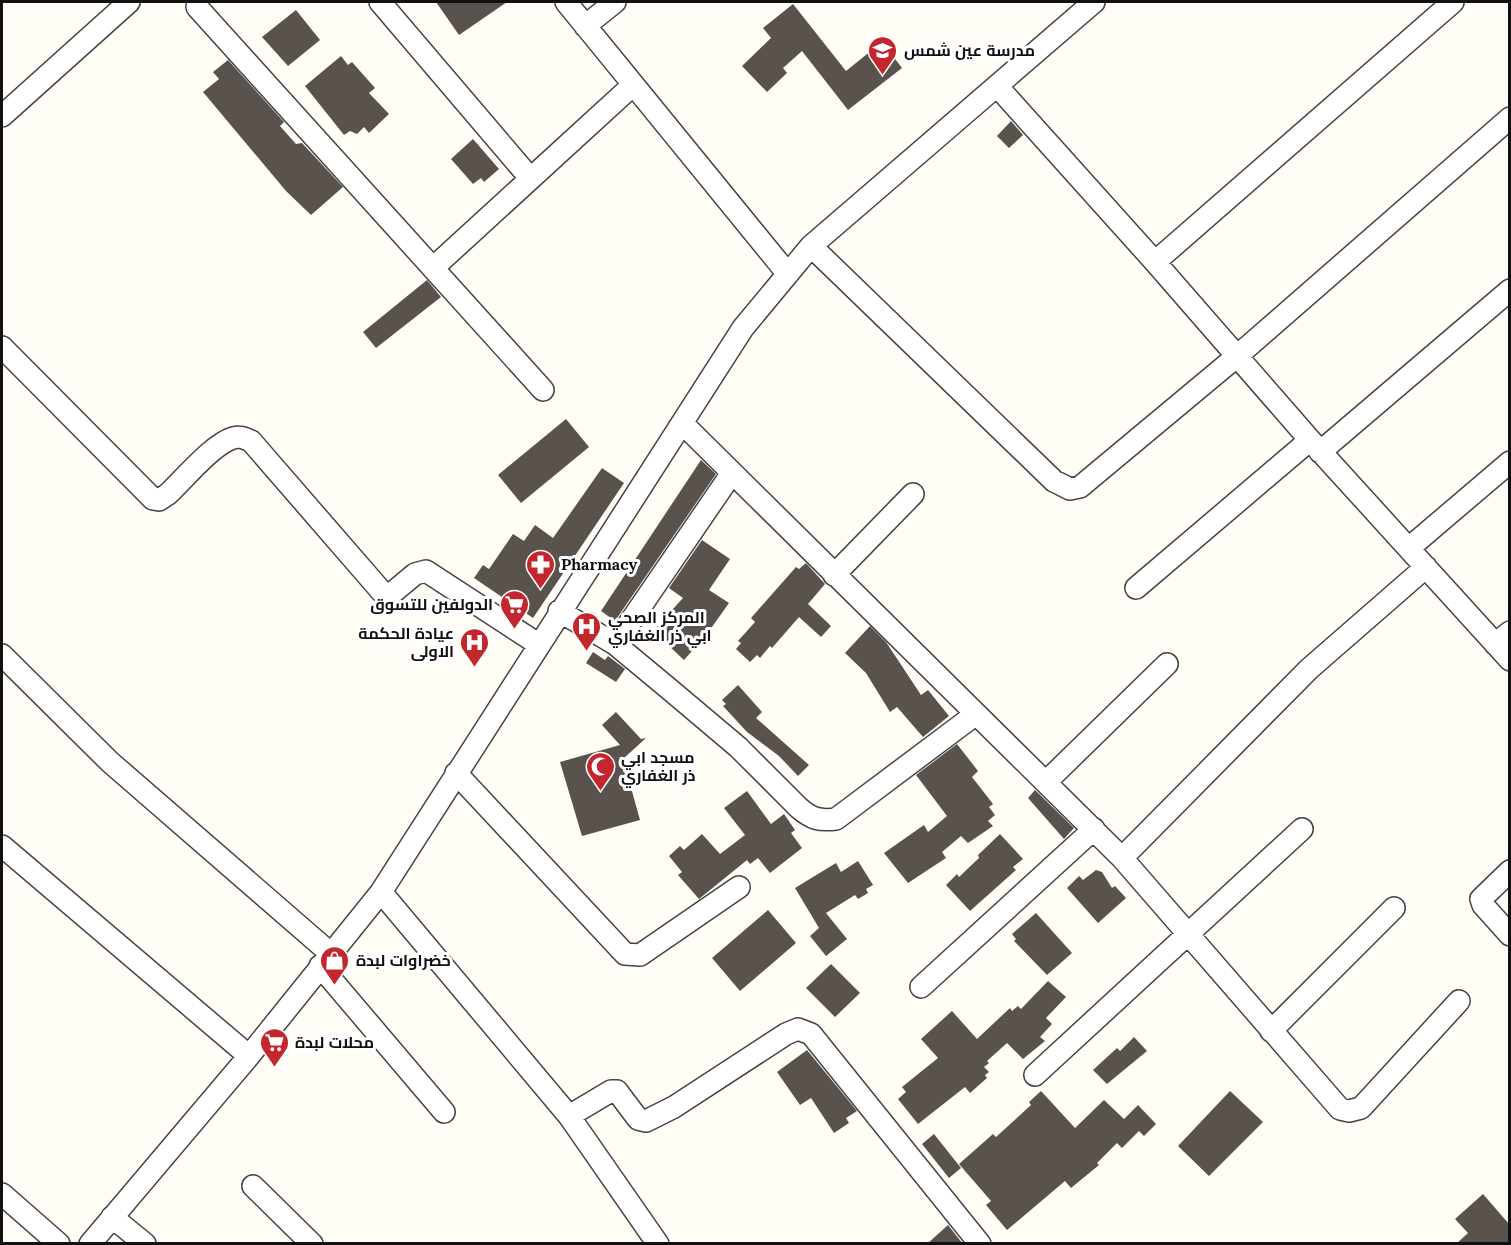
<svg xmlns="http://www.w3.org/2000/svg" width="1511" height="1245" font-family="Lora,Cairo,serif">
	<rect width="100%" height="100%" fill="#fffdf5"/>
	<path fill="#5a524d" d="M 436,2 L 507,2 L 459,35 Z
		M 793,4 L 846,71 L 882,42 L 902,68 L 848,110 L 802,51 L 783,68 L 787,73 L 767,92 L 742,66 L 771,38 L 763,28 Z
		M 296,10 L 320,40 L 288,66 L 262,37 Z
		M 341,56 L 348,65 L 352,62 L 375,88 L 369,93 L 389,114 L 369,133 L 364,127 L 357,134 L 350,131 L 344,135 L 305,86 Z
		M 228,60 L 284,122 L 280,126 L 296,144 L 302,143 L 343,187 L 311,215 L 286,191 L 203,92 L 219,79 L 213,72 Z
		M 1011,121 L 1023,135 L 1009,148 L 997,136 Z
		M 473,139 L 499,169 L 484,182 L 481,178 L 473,184 L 451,159 Z
		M 427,280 L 441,297 L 376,348 L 363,332 Z
		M 566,419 L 589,447 L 521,503 L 498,475 Z
		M 701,460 L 716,474 L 615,621 L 601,611 Z
		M 602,468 L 624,483 L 533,618 L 474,578 L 483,565 L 489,569 L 513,534 L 524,541 L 535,525 L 553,538 Z
		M 702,540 L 730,559 L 709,590 L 729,603 L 707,634 L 684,660 L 653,631 L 683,598 L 669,588 Z
		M 806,563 L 825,584 L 808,604 L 831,626 L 821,637 L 799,617 L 772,648 L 770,646 L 760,658 L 757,655 L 750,662 L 736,649 L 741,643 L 738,641 L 755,622 L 751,618 L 796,567 L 799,569 Z
		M 870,626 L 886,642 L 921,695 L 928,690 L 949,716 L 923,737 L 897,707 L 890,712 L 866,673 L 845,653 Z
		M 593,652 L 605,660 L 608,656 L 625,669 L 616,682 L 586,663 Z
		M 738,685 L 762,712 L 756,718 L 809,765 L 798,776 L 779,756 L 747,732 L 723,706 L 726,704 L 722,700 Z
		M 616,712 L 641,739 L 646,738 L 623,759 L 640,820 L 582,836 L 560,762 L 620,745 L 602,725 Z
		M 957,744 L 978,771 L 972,777 L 993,804 L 989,807 L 995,815 L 988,821 L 993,826 L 968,843 L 961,836 L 942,852 L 946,858 L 908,883 L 884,853 L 924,825 L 928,832 L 947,816 L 916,775 Z
		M 1035,790 L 1074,828 L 1064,839 L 1028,798 Z
		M 747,791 L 771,824 L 784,814 L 795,830 L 791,833 L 802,848 L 770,873 L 758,858 L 750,864 L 747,860 L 699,899 L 678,875 L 682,872 L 669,856 L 680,846 L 684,850 L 702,834 L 720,854 L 745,835 L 724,808 Z
		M 1000,834 L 1023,859 L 1013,867 L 1016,870 L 970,911 L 946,885 L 957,874 L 959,877 L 979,858 L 978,855 Z
		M 858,861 L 873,885 L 866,889 L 868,893 L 858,899 L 855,895 L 826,913 L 847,939 L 826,956 L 810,936 L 819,928 L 795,888 L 836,863 L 841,872 Z
		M 1096,870 L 1102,872 L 1112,888 L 1115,886 L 1126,898 L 1098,923 L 1067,888 L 1079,876 L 1083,880 Z
		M 768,910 L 796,943 L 740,991 L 712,958 Z
		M 1036,913 L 1072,953 L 1047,975 L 1014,941 L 1016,939 L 1012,934 Z
		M 831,964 L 860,993 L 835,1017 L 806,988 Z
		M 1048,981 L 1066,997 L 1046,1018 L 1052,1024 L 1040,1037 L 1045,1041 L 1023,1059 L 1007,1043 L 987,1061 L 989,1063 L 984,1067 L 989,1072 L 985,1075 L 987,1078 L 970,1093 L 965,1087 L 918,1124 L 898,1099 L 906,1092 L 902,1087 L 938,1058 L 921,1039 L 952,1011 L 977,1039 L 1010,1008 L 1012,1011 L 1018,1006 L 1021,1009 Z
		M 1134,1037 L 1147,1051 L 1107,1084 L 1093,1070 L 1117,1048 L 1120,1051 Z
		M 807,1050 L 857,1111 L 846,1118 L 849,1123 L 834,1133 L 811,1098 L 800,1105 L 777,1072 Z
		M 1041,1091 L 1075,1128 L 1104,1100 L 1124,1119 L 1138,1105 L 1156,1124 L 1144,1136 L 1139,1131 L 1122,1148 L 1117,1143 L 1097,1163 L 1099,1165 L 1071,1188 L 1065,1181 L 1007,1230 L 986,1205 L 991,1201 L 959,1164 L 993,1134 L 996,1137 L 1031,1105 L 1029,1102 Z
		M 1230,1091 L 1263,1122 L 1209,1176 L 1178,1146 Z
		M 934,1134 L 961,1168 L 949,1178 L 922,1144 Z
		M 1483,1194 L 1509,1224 L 1509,1244 L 1456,1244 L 1468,1233 L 1455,1219 Z
		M 948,1225 L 963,1244 L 927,1244 Z"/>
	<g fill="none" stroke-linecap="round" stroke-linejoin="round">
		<defs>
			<path id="minor" d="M 380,2 L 530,178
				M 566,2 L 787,273
				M 197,7 L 543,390
				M 585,26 L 615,2
				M 997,86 L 1155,262 L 1310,440 L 1510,660
				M 2,116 L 129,2
				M 811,246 L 1054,481 L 1070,489 L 1080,487 L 1236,357 L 1510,118
				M 1155,262 L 1453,2
				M 433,268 L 633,85
				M 2,347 L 153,499 L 159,500 L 168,494 C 184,479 213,444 233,438 C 240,436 244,438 251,441 L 382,592 L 391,594 L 415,574 L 426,571 L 538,644
				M 682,423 L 1122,858 L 1340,1109 L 1349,1111 L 1361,1108 L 1459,1001
				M 1320,452 L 1510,290
				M 1409,548 L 1510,462
				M 834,575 L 913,494
				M 1136,588 L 1310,440
				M 559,611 L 615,644 L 668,688 L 738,747 L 799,808 C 812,819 819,821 836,819 L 976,714
				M 615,644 L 732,473
				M 1495,644 L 1510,632
				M 2,655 L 110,762 L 330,953
				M 456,773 L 625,954 L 640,955 L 739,887
				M 1046,782 L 1167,664
				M 2,846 L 249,1056
				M 1122,858 L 1309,669 L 1426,567
				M 1510,871 L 1481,899 L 1483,905 L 1510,935
				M 381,892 L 569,1116 L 658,1244
				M 320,966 L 444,1112
				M 921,987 L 1094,829
				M 1271,1031 L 1394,908
				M 1035,1075 L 1302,829
				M 569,1116 L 611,1091 L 617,1091 L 638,1119 L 646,1121 L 674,1107 L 786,1034 L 798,1029 L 811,1034 L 980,1244
				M 253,1186 L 312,1244
				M 2,1194 L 59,1244
				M 112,1217 L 145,1244
				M 90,1244 L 249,1056 L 381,892 L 743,328 L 811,246 L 1094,2"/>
		</defs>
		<use href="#minor" stroke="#444" stroke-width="24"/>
		<use href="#minor" stroke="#fff" stroke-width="21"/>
	</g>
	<defs>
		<symbol id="school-pin" viewBox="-11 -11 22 30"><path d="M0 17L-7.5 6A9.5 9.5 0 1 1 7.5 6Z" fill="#c4262e" stroke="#fff"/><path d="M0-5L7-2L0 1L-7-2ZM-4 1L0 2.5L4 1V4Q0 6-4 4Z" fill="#fff"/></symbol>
		<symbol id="pharmacy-pin" viewBox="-11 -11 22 30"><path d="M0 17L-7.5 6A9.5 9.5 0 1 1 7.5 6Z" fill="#c4262e" stroke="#fff"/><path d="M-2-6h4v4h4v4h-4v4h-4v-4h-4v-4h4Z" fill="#fff"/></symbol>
		<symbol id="supermarket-pin" viewBox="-11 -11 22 30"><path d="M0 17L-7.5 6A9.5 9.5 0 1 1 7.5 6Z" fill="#c4262e" stroke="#fff"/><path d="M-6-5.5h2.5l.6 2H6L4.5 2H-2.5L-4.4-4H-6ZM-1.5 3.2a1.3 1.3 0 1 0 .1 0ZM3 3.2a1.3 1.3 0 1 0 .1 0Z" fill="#fff"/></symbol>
		<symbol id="hospital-pin" viewBox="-11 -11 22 30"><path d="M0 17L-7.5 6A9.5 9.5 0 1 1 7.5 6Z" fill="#c4262e" stroke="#fff"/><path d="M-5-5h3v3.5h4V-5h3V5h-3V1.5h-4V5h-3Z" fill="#fff"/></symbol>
		<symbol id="mosque-pin" viewBox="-11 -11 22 30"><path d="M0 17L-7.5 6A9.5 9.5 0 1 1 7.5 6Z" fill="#c4262e" stroke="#fff"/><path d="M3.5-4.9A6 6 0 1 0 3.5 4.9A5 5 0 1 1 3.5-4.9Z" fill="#fff"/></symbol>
		<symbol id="shop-pin" viewBox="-11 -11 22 30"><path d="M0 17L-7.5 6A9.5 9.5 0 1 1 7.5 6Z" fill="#c4262e" stroke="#fff"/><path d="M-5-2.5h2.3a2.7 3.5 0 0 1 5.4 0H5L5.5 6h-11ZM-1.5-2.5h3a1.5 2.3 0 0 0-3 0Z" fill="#fff"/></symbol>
	</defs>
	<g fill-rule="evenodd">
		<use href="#school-pin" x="866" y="34" width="33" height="45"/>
		<use href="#pharmacy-pin" x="524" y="548" width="33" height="45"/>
		<use href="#supermarket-pin" x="498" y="588" width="33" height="45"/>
		<use href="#hospital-pin" x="570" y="610" width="33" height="45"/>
		<use href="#hospital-pin" x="458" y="626" width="33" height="45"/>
		<use href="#mosque-pin" x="584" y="750" width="33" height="45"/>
		<use href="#shop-pin" x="318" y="944" width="33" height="45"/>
		<use href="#supermarket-pin" x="258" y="1026" width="33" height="45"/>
	</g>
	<g text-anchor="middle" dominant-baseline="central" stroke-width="6" stroke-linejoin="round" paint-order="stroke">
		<g font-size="16" font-weight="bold" fill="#111" stroke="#fff" text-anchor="start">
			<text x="904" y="50">مدرسة عين شمس</text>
			<text x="561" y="564">Pharmacy</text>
			<text x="493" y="604" text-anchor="end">الدولفين للتسوق</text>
			<text x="608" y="617">المركز الصحي<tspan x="608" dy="18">ابي ذر الغفاري</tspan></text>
			<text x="454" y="633" text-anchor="end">عيادة الحكمة<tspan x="454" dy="18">الاولى</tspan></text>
			<text x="621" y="757">مسجد ابي<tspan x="621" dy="18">ذر الغفاري</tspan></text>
			<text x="356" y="960">خضراوات لبدة</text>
			<text x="295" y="1042">محلات لبدة</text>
		</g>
	</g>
	<rect width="1511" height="1245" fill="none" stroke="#111111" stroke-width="6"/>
</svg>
